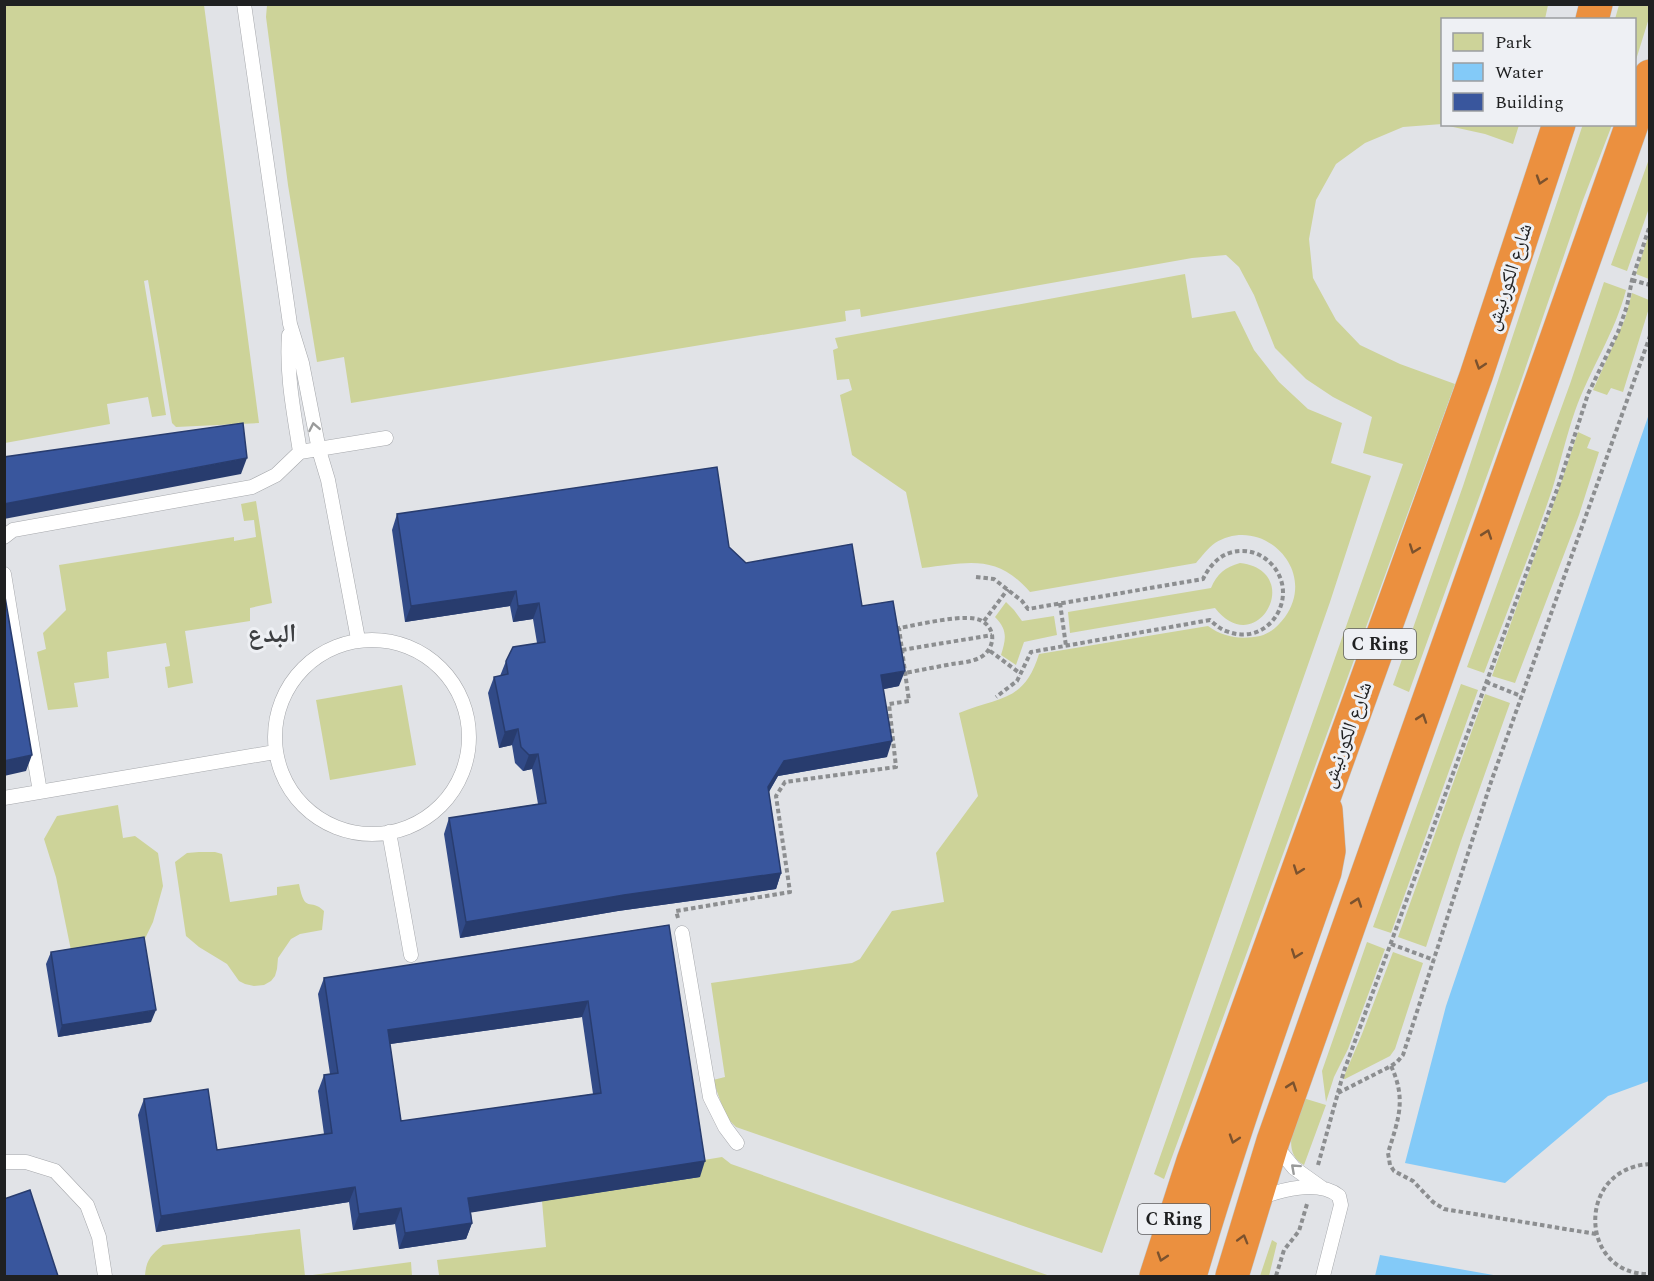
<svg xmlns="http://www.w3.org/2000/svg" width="1654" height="1281" font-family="Spectral,'Noto Naskh Arabic',serif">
	<rect width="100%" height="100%" fill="#e1e3e7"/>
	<path fill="#cdd399" d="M 5,5 L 204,5 L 259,423 L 176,427 L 172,423 L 148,280 L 144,281 L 166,415 L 152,417 L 148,397 L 107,404 L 110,424 L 5,443 Z
		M 267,5 L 1548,5 L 1545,19 L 1442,20 L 1442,124 L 1403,127 L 1365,143 L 1336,164 L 1316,200 L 1309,239 L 1313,278 L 1336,320 L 1360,345 L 1400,364 L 1455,384 L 1164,1179 L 1154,1174 L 1403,464 L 1363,453 L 1372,417 L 1333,397 L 1306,379 L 1275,348 L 1254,295 L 1239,267 L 1226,255 L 1192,258 L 861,317 L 860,309 L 845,311 L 846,321 L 351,403 L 344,357 L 317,362 L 288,185 L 266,17 Z
		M 1619,5 L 1649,5 L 1649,18 L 1635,63 L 1634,20 L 1615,19 Z
		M 1583,124 L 1612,125 L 1583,200 L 1520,384 L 1409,692 L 1393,685 L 1463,486 Z
		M 1444,125 L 1519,125 L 1513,144 L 1485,134 Z
		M 1649,159 L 1649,208 L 1627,271 L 1611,265 Z
		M 1649,234 L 1649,279 L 1636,274 Z
		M 1185,274 L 1192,318 L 1235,311 L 1254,350 L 1279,382 L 1308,409 L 1342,423 L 1331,463 L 1371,476 L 1330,602 L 1102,1253 L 736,1127 L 726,1117 L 713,1080 L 725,1077 L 711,983 L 852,963 L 860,959 L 892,911 L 944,902 L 936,853 L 978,796 L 959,713 C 999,696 1024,703 1039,654 L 1208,626 C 1223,637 1240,640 1260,636 C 1271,633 1278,626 1285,617 C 1319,569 1261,514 1215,543 C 1208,548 1202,556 1196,563 L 1030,592 C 996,553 968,563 922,568 L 906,492 L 852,455 L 840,395 L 852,390 L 849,379 L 837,380 L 833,350 L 838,348 L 835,338 Z
		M 1604,282 L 1626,290 C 1615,333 1590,369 1575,411 C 1566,437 1560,464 1552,490 C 1531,552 1507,612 1484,673 L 1467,667 L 1570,384 Z
		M 1632,293 L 1649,300 L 1649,308 L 1623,392 L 1611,388 L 1607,395 L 1593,390 L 1625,319 Z
		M 1578,432 L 1591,438 L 1587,448 L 1599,452 L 1579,515 L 1515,683 L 1492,676 L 1563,477 Z
		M 256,501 L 272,603 L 250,608 L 250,621 L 185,631 L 193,683 L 168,688 L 165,667 L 170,666 L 166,643 L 107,652 L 109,678 L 74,683 L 78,707 L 48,710 L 37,652 L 46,649 L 43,633 L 66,610 L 59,565 L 234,537 L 234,541 L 256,537 L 254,520 L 244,521 L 241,504 Z
		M 1240,563 C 1306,571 1257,662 1215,608 L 1070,633 L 1068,612 L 1211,588 C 1217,574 1225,567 1240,563 Z
		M 1006,602 L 1014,610 L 1022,621 L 1054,616 L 1057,635 L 1024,642 L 1016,665 L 1001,655 C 1006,639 1008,630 995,617 Z
		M 1461,684 L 1478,690 L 1391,933 L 1373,927 Z
		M 402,685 L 416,765 L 330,780 L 316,700 Z
		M 1485,694 L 1510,703 L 1461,841 L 1426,947 L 1398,937 Z
		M 118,805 L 123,838 L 135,836 L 158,853 L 163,886 L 153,922 L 140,949 L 73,960 L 56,877 L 44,839 L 57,816 Z
		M 199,852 L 215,852 L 222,854 L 230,902 L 277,895 L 277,887 L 299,884 C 305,915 310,897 324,911 L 322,930 L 300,934 L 291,939 L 278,958 L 277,969 L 275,976 L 271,981 L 264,985 L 254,986 L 245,984 L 239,981 L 227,964 L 199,947 L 186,936 L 175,862 L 187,853 Z
		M 1367,942 L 1385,949 L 1348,1049 L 1334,1077 L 1326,1102 L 1322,1071 Z
		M 1393,952 L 1423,963 L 1395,1049 L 1390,1056 L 1345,1079 L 1343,1079 L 1345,1074 L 1362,1034 Z
		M 1303,1098 L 1326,1105 L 1304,1165 C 1279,1151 1297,1119 1303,1098 Z
		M 722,1157 L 731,1164 L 1050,1276 L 447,1276 L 439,1275 L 437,1260 L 546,1247 L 542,1201 L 699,1177 L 698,1161 Z
		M 300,1229 L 305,1276 L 411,1262 L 412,1276 L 145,1276 C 146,1260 151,1255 163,1245 Z
		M 1272,1240 L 1277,1243 L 1269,1276 L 1260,1276 Z"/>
	<path fill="#83caf8" d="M 1649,414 L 1649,1081 L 1608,1096 L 1505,1183 L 1405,1163 L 1446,1006 L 1521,784 Z
		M 1380,1255 L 1499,1276 L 1375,1276 Z"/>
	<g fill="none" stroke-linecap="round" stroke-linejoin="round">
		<defs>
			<path id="lane" d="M 244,4 L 290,324 L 302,363 L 319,450 L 328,480 L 358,639
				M 289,335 C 286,374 294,413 300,452
				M 4,537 L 13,530 L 252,487 L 276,475 L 300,452 L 386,438
				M 4,574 L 40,792
				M275 737a97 97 0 1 1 194 0a97 97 0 1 1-194 0Z
				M 4,798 L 275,752
				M 389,832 L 411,955
				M 682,933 L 710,1097 L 725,1127 L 737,1143
				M 1275,1145 L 1294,1168 L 1322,1188
				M 4,1162 L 26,1162 L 55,1171 L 87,1205 L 99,1237 L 105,1276
				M 1257,1199 C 1280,1190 1318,1179 1339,1196 L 1341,1205 L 1323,1276"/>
			<path id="highway" d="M 1592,20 L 1596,4
				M 1634,118 L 1650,76
				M 1156,1276 L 1193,1161 L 1476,376 L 1559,124
				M 1190,1276 C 1230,1140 1278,1006 1325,872 L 1329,851 L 1326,810
				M 1232,1276 L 1273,1141 L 1632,124"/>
		</defs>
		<use href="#lane" stroke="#a6a8ac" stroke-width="15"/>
		<use href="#highway" stroke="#c0c1c1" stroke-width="34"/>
		<path stroke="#8c8e90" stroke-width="4" stroke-dasharray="4.5 3" stroke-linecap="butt" d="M 1632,280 L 1650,285
			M 976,577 L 994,579 L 1022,601 L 1028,609 L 1203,579 C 1211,563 1223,551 1242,551 C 1255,551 1266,557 1274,567 C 1299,599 1268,646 1229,632 C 1221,630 1216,625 1210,620 L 1031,652 L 1017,681 L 996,697
			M 1060,603 L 1066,646
			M 984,621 L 1008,589
			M 902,650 L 992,635
			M 990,651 L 1021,674
			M 1486,682 L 1521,696
			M 678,918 L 676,911 L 790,892 L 776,796 L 785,782 L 896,767 L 889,704 L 909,701 L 899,628 C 918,625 968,612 982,621 C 998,630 994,651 979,658 C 971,662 960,663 952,664 C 936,667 921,670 905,673
			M 1391,944 L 1434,960
			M 1391,1066 C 1407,1100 1398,1120 1388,1153 L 1390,1165 L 1394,1171 L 1413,1181 L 1433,1202 L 1444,1209 L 1596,1234
			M 1338,1093 L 1391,1066 L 1397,1062 L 1403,1055 L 1491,782 L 1650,336
			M 1650,1164 C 1575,1168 1579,1276 1650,1274
			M 1318,1165 L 1344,1071 L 1559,484 L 1588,394 L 1618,332 L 1627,306 L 1632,280 L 1650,225
			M 1276,1276 L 1284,1250 L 1299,1231 L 1307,1204"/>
		<use href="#lane" stroke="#fff" stroke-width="14"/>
		<use href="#highway" stroke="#eb903f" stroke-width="33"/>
	</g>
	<path fill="#314a87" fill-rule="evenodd" d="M 397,514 L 729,547 L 746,563 L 862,606 L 899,686 L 883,689 L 887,757 L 778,776 L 769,792 L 781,873 L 776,889 L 618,911 L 460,938 L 444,834 L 449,818 L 538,804 L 532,769 L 523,771 L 515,763 L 512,745 L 499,748 L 488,693 L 494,677 L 500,676 L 506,661 L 537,643 L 533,619 L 513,622 L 510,606 L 405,622 L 392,530 Z
		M 669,925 L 700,1177 L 471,1212 L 472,1223 L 466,1239 L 399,1249 L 395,1224 L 353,1230 L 349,1202 L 156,1232 L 138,1115 L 144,1099 L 217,1150 L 324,1134 L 318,1091 L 324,1075 L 330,1074 L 318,994 L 324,978 ZM 582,1017 L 593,1094 L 401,1121 L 390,1044 Z
		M 51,952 L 151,1022 L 58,1037 L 46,964 Z"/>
	<path fill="#283c6e" d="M 247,458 L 241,474 L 4,519 L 4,504 Z
		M 516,591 L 510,606 L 405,622 L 411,606 Z
		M 539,603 L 533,619 L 513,622 L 518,606 Z
		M 905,671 L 899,686 L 875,691 L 881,675 Z
		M 518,729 L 512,745 L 499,748 L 505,732 Z
		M 892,741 L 887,757 L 778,776 L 762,803 L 768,787 L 784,761 Z
		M 538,754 L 532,769 L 523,771 L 529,755 Z
		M 32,755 L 26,771 L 4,776 L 4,761 Z
		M 781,873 L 776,889 L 618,911 L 460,938 L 466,922 L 624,895 Z
		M 588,1001 L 582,1017 L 383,1045 L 388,1030 Z
		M 156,1010 L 151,1022 L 58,1037 L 62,1025 Z
		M 705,1161 L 700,1177 L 462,1214 L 468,1198 Z
		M 355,1187 L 349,1202 L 156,1232 L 161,1216 Z
		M 401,1208 L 395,1224 L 353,1230 L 359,1214 Z
		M 472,1223 L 466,1239 L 399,1249 L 405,1233 Z"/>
	<path fill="#39569d" stroke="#283c6e" stroke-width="1.5" fill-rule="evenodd" d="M 243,423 L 247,458 L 4,504 L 4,457 Z
		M 717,467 L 729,547 L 746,563 L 852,544 L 862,606 L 893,601 L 905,671 L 881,675 L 892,741 L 784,761 L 768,787 L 781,873 L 624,895 L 466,922 L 449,818 L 546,803 L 538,754 L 529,755 L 521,747 L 518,729 L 505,732 L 494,677 L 508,674 L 506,661 L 513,647 L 545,642 L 539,603 L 518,606 L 516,591 L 411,606 L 397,514 Z
		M 4,591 L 32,755 L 4,761 Z
		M 669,925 L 705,1161 L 468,1198 L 472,1223 L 405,1233 L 401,1208 L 359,1214 L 355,1187 L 161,1216 L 144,1099 L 208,1089 L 217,1150 L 332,1133 L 324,1075 L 338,1073 L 324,978 ZM 588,1001 L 601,1093 L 401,1121 L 388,1030 Z
		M 144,937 L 156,1010 L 62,1025 L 51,952 Z
		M 30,1190 L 58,1276 L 4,1276 L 4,1199 Z"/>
	<defs><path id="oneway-chevron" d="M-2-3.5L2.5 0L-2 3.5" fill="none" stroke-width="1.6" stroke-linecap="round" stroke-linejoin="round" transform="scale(1.5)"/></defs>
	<g stroke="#7b522e">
		<use href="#oneway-chevron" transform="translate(1541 180) rotate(108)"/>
		<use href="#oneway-chevron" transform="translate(1480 365) rotate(108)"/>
		<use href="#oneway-chevron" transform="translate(1487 534) rotate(-71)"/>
		<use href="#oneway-chevron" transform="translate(1414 549) rotate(110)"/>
		<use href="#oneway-chevron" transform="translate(1422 718) rotate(-71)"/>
		<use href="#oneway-chevron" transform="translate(1298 870) rotate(110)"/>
		<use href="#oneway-chevron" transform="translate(1357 902) rotate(-71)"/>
		<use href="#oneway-chevron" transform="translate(1296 954) rotate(110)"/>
		<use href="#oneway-chevron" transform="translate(1292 1086) rotate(-71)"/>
		<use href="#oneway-chevron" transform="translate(1234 1139) rotate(108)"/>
		<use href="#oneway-chevron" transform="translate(1243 1239) rotate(-74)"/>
		<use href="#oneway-chevron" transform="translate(1162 1257) rotate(108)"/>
	</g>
	<g stroke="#9a9b9b">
		<use href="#oneway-chevron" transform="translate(314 427) rotate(-101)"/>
		<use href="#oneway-chevron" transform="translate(1295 1168) rotate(-138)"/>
	</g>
	<g text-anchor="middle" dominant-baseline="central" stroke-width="6" stroke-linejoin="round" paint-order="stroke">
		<g fill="#eef0f4" stroke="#5d5e60" stroke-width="1.5">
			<rect x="1344" y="629" width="72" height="30" rx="4.5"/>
			<rect x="1138" y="1204" width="72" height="30" rx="4.5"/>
		</g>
		<g font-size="18" font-weight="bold" fill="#1f2021">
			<text x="1380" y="644">C Ring</text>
			<text x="1174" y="1219">C Ring</text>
		</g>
		<g font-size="20" fill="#1f2021" stroke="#eef0f4">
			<text transform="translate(1509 277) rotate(-72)">شارع الكورنيش</text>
			<text transform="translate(1347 735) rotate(-70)">شارع الكورنيش</text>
		</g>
		<g font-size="26" font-weight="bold" fill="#3c3e41" stroke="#eef0f4">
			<text x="272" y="634">البدع</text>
		</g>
	</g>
	<rect width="1654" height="1281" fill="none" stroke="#1f2021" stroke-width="12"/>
	<rect x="1441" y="18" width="195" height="108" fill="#eef0f4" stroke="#9b9da0" stroke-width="1.5"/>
	<rect x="1453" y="33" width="30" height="18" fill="#cdd399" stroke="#9b9da0" stroke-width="1.5"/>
	<text x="1495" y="48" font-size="18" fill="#1f2021">Park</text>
	<rect x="1453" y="63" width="30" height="18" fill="#83caf8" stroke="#9b9da0" stroke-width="1.5"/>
	<text x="1495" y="78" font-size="18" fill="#1f2021">Water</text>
	<rect x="1453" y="93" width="30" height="18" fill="#39569d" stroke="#9b9da0" stroke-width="1.5"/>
	<text x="1495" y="108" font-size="18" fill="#1f2021">Building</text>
</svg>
